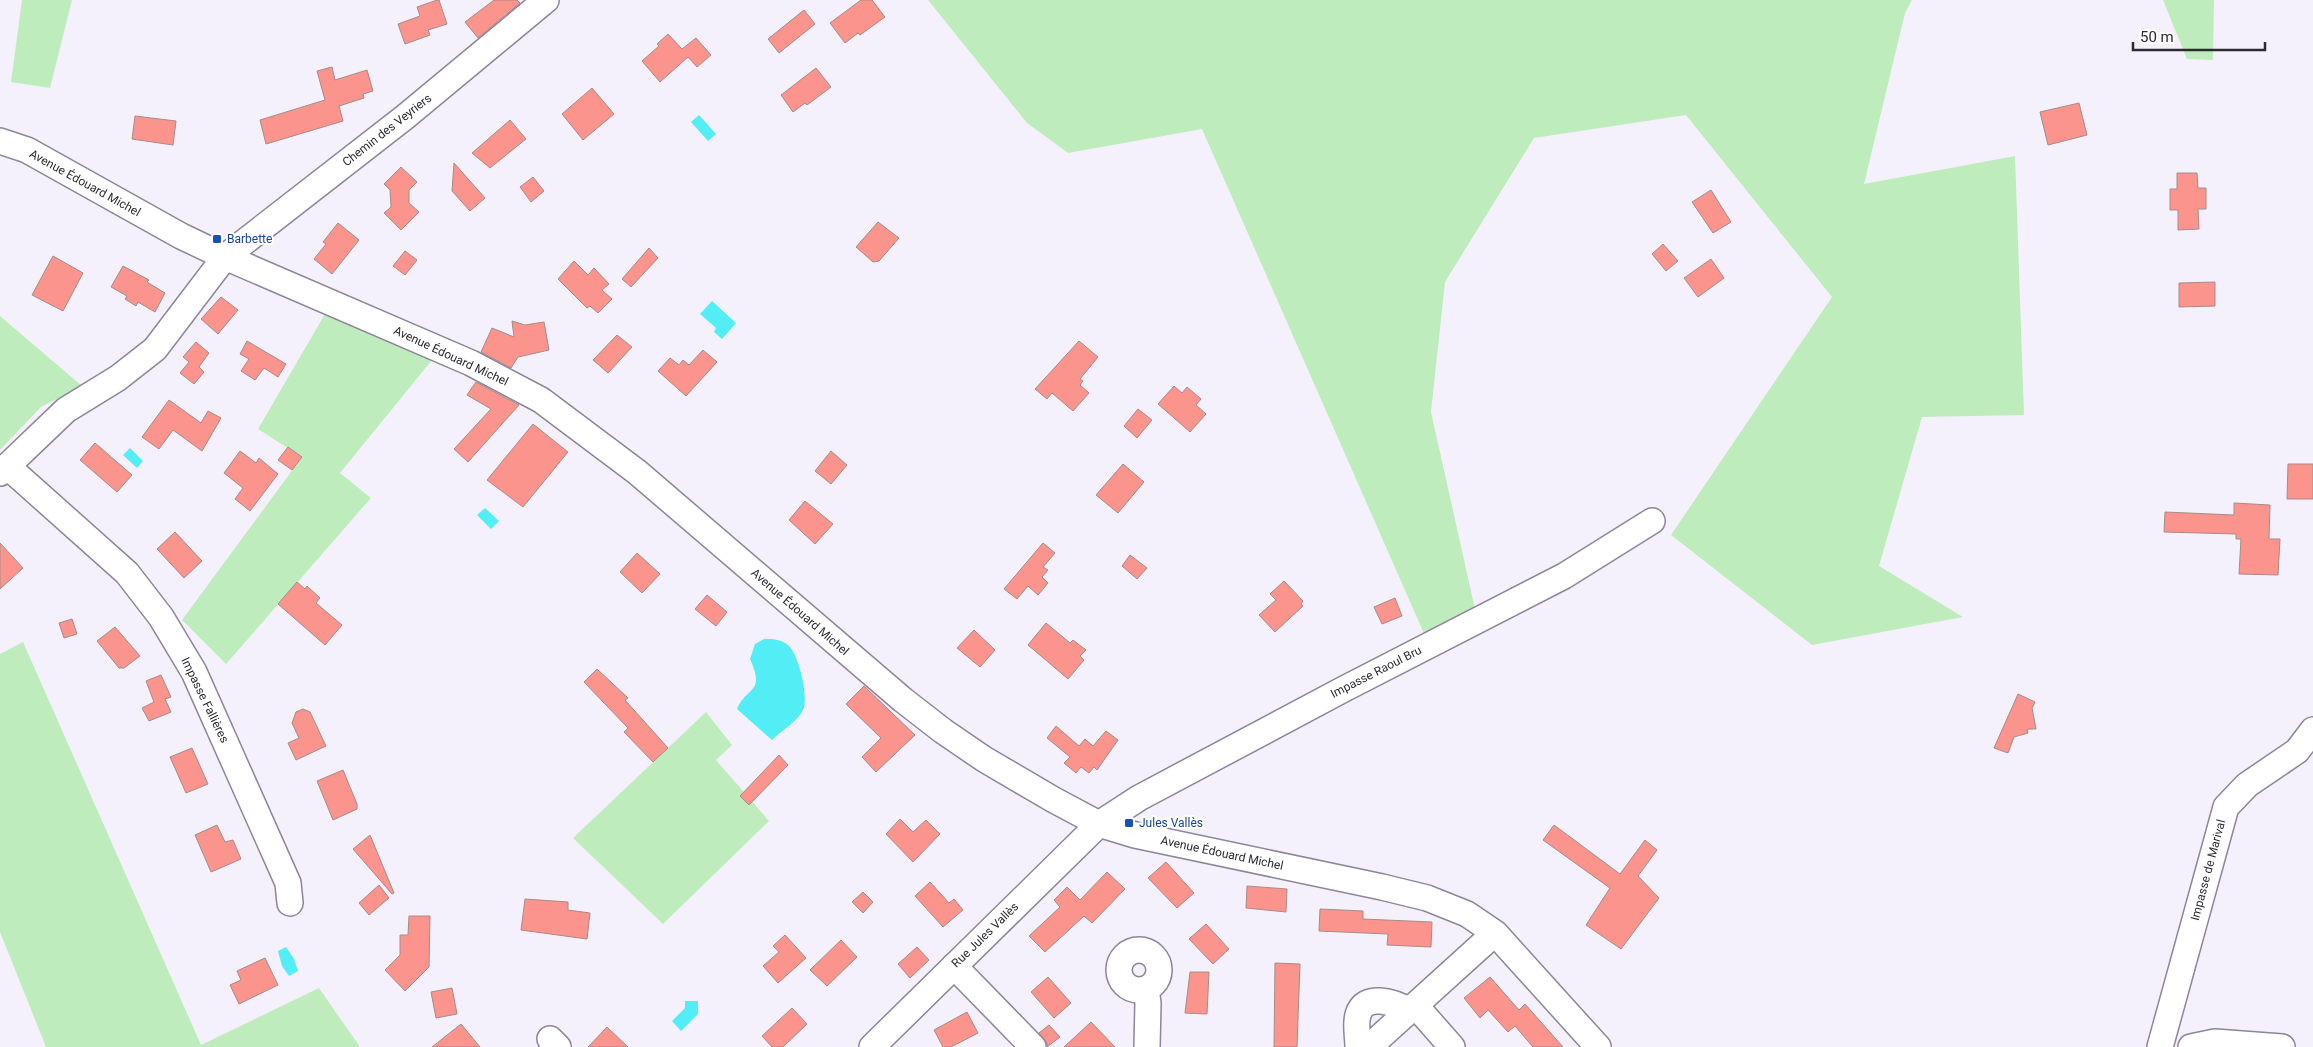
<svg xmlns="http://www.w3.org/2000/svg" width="2313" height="1047" font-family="Roboto,sans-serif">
	<rect width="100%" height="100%" fill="#f5f1fc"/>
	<path fill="#beecbc" d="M 22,0 L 72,0 L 50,88 L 11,82 Z
		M 928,0 L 1912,0 L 1905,13 L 1864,184 L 2015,156 L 2024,415 L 1922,417 L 1879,566 L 1963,617 L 1812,645 L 1671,535 L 1832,297 L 1686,115 L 1534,138 L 1445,282 L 1431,412 L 1475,609 L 1426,638 L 1202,129 L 1068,153 L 1027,123 Z
		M 2163,0 L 2214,0 L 2213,60 L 2187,59 Z
		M 325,314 L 432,360 L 340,473 L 371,498 L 226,664 L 182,620 L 302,457 L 258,429 Z
		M 0,316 L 82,386 L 41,407 L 0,450 Z
		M 23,642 L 201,1045 L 319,988 L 360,1047 L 46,1047 L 0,932 L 0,654 Z
		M 706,712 L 732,745 L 716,760 L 769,821 L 663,924 L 573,838 Z"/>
	<path fill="#53edf6" d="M 699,115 L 716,134 L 708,141 L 691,122 Z
		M 712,301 L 736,323 L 722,339 L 714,332 L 716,328 L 700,314 Z
		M 130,448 L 143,461 L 137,468 L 123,455 Z
		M 485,508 L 499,521 L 491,529 L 477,515 Z
		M 764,639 C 773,639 782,639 789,646 C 799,656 809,697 803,710 C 798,721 781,731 772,740 L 737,709 C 746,686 766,694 750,659 L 755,644 Z
		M 286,947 L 294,959 L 298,971 L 289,976 L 282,966 L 278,951 Z
		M 685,1001 L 698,1001 L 698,1014 L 681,1031 L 672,1021 L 685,1008 Z"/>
	<path fill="#fc948e" stroke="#a88a88" d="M 437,0 L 439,0 L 447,24 L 428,30 L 430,35 L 405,44 L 398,24 L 420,16 L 417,7 Z
		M 494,0 L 517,0 L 520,3 L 478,38 L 465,22 Z
		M 861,0 L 872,0 L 885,17 L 860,35 L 858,33 L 845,43 L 830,23 Z
		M 804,10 L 815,24 L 779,53 L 768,39 Z
		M 668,34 L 682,49 L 696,38 L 711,55 L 697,67 L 688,57 L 660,82 L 642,61 L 659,46 L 657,44 Z
		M 332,67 L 335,80 L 367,70 L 373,91 L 363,94 L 364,98 L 339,106 L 343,121 L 266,144 L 260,120 L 325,100 L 317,71 Z
		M 816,68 L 831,87 L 807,105 L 805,103 L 793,112 L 781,95 Z
		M 592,88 L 614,114 L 583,140 L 562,114 Z
		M 2079,103 L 2087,135 L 2048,145 L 2040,112 Z
		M 135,116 L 176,121 L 173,145 L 132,139 Z
		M 510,120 L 526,139 L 490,168 L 472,153 Z
		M 454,163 L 485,198 L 470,211 L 452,191 Z
		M 401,167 L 417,182 L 409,190 L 409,203 L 419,212 L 401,230 L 384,213 L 391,207 L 390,190 L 384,184 Z
		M 2177,173 L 2197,173 L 2198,188 L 2206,188 L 2206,209 L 2198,209 L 2199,229 L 2178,230 L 2178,210 L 2170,210 L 2170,189 L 2177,189 Z
		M 533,177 L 544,191 L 531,202 L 520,187 Z
		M 1711,190 L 1731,222 L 1713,233 L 1692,202 Z
		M 878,222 L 899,238 L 879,261 L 873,262 L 856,247 Z
		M 338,223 L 359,240 L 332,274 L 314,259 L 326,244 L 323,242 Z
		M 1663,244 L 1678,261 L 1666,271 L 1652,254 Z
		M 649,248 L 658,258 L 631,287 L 622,279 Z
		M 405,251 L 417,260 L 405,275 L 393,266 Z
		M 53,256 L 83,273 L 63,311 L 32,295 Z
		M 1711,259 L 1724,278 L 1698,297 L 1684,278 Z
		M 574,261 L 588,275 L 594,268 L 609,284 L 602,290 L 612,299 L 598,313 L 590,306 L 587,308 L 558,279 Z
		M 123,266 L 149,280 L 147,282 L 165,293 L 155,312 L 138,302 L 136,306 L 125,299 L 127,296 L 111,287 Z
		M 2215,282 L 2215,306 L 2179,307 L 2179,283 Z
		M 221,297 L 238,310 L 218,334 L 201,319 Z
		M 512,321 L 525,325 L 544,322 L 549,350 L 518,357 L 511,368 L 481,352 L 492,328 L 514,337 Z
		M 617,335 L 632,347 L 608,373 L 593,360 Z
		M 247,341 L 286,364 L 278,377 L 264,368 L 255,380 L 241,371 L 249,359 L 240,354 Z
		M 1079,341 L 1098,357 L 1080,379 L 1083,381 L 1080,385 L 1089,393 L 1073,411 L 1052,393 L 1047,399 L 1035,389 Z
		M 196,342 L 209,353 L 199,367 L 204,372 L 194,384 L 180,373 L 189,362 L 183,357 Z
		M 703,350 L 717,362 L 686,396 L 658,371 L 670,358 L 679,365 L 683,360 L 689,365 Z
		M 476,382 L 519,405 L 468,462 L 454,449 L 491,409 L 467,395 Z
		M 1174,386 L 1182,393 L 1187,387 L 1201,399 L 1196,405 L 1206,414 L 1190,432 L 1158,404 Z
		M 169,400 L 201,423 L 208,411 L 221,418 L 202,451 L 173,430 L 159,449 L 142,437 Z
		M 1138,409 L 1152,420 L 1137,438 L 1124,426 Z
		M 533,424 L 568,452 L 523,507 L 487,480 Z
		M 95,443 L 132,475 L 117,492 L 80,460 Z
		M 288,447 L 302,457 L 292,470 L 278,460 Z
		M 240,451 L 256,463 L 259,458 L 278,474 L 250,511 L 235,499 L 243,488 L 224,473 Z
		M 831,451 L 847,465 L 831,484 L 815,471 Z
		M 1123,464 L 1144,482 L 1118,513 L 1096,495 Z
		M 2288,464 L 2313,464 L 2313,499 L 2287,499 Z
		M 805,501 L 833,524 L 815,544 L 789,520 Z
		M 2234,503 L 2270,505 L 2269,539 L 2280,539 L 2278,575 L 2239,574 L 2241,539 L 2236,539 L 2236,534 L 2164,532 L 2165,512 L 2234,515 Z
		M 175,532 L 202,561 L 184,578 L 157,549 Z
		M 0,543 L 23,568 L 0,589 Z
		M 1043,543 L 1055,553 L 1043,567 L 1048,570 L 1042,577 L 1048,583 L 1038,595 L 1028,586 L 1017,599 L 1004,589 Z
		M 637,553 L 660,574 L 642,593 L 620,572 Z
		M 1130,555 L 1147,568 L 1137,579 L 1122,566 Z
		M 1284,581 L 1303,601 L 1301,604 L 1303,606 L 1275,632 L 1259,615 L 1276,600 L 1270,594 Z
		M 297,582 L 305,589 L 307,586 L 320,598 L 316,603 L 342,625 L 325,645 L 278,604 Z
		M 707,595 L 727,612 L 716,626 L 695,609 Z
		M 1395,598 L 1402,616 L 1382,624 L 1374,607 Z
		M 72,619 L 77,634 L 64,638 L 59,623 Z
		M 1046,623 L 1070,643 L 1073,640 L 1086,650 L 1080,656 L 1084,660 L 1068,679 L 1028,645 Z
		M 115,627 L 140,656 L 124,668 L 119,668 L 97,641 Z
		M 974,630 L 995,650 L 980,667 L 957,648 Z
		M 597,669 L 628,698 L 625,700 L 668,748 L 653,762 L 624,732 L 628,728 L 584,682 Z
		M 161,675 L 171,697 L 165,699 L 171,712 L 149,721 L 142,708 L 154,702 L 146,681 Z
		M 864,686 L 915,735 L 876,772 L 862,757 L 881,738 L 846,704 Z
		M 2018,694 L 2035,702 L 2032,708 L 2036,729 L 2027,729 L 2028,733 L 2014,737 L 2008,753 L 1994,748 Z
		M 303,709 L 310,712 L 326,746 L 296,760 L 288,743 L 299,738 L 292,723 L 296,712 Z
		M 1056,726 L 1079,746 L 1085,739 L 1093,746 L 1106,731 L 1118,740 L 1097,770 L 1094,767 L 1089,773 L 1081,767 L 1076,773 L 1064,763 L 1070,757 L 1047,738 Z
		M 192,748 L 208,784 L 186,793 L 170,757 Z
		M 779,755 L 788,765 L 749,805 L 740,796 Z
		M 343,770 L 357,804 L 357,809 L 333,820 L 317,781 Z
		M 900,819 L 913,832 L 926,820 L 940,834 L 913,862 L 886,834 Z
		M 217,825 L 225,842 L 233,840 L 241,859 L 211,872 L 195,835 Z
		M 1554,825 L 1620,874 L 1645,840 L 1657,850 L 1638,876 L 1659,898 L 1621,949 L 1586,925 L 1610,888 L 1543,840 Z
		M 370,835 L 394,893 L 392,894 L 353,849 Z
		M 1166,862 L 1194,893 L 1177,908 L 1148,878 Z
		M 1107,872 L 1125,889 L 1092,923 L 1084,916 L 1045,952 L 1029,936 L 1060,907 L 1054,900 L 1067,887 L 1080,900 Z
		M 930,882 L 949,903 L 954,899 L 963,910 L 943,927 L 915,896 Z
		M 379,885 L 389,898 L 369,915 L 359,903 Z
		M 1247,886 L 1287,889 L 1286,912 L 1246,908 Z
		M 863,892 L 873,902 L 863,913 L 852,902 Z
		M 525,899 L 568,902 L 568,910 L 590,913 L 587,939 L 521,930 Z
		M 1320,909 L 1363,911 L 1363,919 L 1432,922 L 1431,947 L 1387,945 L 1388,934 L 1319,931 Z
		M 409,916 L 430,916 L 429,967 L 405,991 L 385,970 L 400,955 L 400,935 L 408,935 Z
		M 1206,924 L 1229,949 L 1213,964 L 1189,939 Z
		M 785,935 L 806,958 L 778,983 L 763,966 L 779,952 L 773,946 Z
		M 841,940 L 857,957 L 827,986 L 810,970 Z
		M 917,947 L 929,960 L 910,978 L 898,964 Z
		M 265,958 L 278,985 L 239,1004 L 230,985 L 241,980 L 237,971 Z
		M 1275,963 L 1300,964 L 1297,1047 L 1274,1047 Z
		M 1190,972 L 1209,972 L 1207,1014 L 1185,1013 Z
		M 1048,977 L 1071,1003 L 1054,1018 L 1031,992 Z
		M 1490,977 L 1519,1010 L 1525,1004 L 1563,1047 L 1533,1047 L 1515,1026 L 1508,1032 L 1488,1010 L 1480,1018 L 1464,998 Z
		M 452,988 L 457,1014 L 436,1018 L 431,992 Z
		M 792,1008 L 807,1024 L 783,1047 L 772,1047 L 762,1036 Z
		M 967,1012 L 978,1033 L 951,1047 L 943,1047 L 934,1030 Z
		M 1091,1022 L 1115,1047 L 1064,1047 Z
		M 461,1024 L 480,1047 L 432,1047 Z
		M 1049,1025 L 1060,1037 L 1047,1047 L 1047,1043 L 1039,1033 Z
		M 607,1027 L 628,1047 L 588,1047 Z"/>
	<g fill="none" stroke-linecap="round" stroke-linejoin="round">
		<defs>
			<path id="minor" d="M 0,141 L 27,150 L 181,236 L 225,257 L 471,363 L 541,400 L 637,472 L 903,700 L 943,731 L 984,759 L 1054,800 L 1099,824 L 1135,835 L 1382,887 L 1427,898 L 1467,914 L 1495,933 L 1598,1047
				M 7,466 L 127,573 L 161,617 L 194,672 L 288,883 L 290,903
				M 0,473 L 66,410 L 118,378 L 155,349 L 225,257 L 405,117 L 546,0
				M1119 970a20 20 0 1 1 40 0a20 20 0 1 1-40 0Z
				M 954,966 L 1033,1047
				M 1146,989 L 1148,1003 L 1147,1047
				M 1415,1005 L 1452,1047
				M 550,1039 L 558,1047
				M 872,1047 L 1099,824 L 1139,798 L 1344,689 L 1564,576 L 1652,521
				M 1358,1047 C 1358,1037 1355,1024 1358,1015 C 1364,992 1395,1002 1409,1011
				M 1369,1047 L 1495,933
				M 2160,1047 L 2226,807 L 2247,785 L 2297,751 L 2313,730
				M 2191,1047 L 2215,1042 L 2282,1047"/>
		</defs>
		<use href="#minor" stroke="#8e849c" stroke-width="28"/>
		<use href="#minor" stroke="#fff" stroke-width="25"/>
	</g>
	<g fill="#1a4fb4" stroke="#fff" stroke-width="2">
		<rect x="212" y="234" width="10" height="10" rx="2.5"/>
		<rect x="1124" y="818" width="10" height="10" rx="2.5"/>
	</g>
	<g text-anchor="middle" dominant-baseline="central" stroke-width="4" stroke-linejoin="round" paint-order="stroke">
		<g font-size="12" fill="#2d2932" stroke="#fff">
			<text transform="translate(387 130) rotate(-38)">Chemin des Veyriers</text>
			<text transform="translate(85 183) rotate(29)">Avenue Édouard Michel</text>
			<text transform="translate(451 356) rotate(25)">Avenue Édouard Michel</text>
			<text transform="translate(800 612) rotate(41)">Avenue Édouard Michel</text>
			<text transform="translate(1376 672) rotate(-27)">Impasse Raoul Bru</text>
			<text transform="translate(205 700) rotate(64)">Impasse Fallières</text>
			<text transform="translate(1222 853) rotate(12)">Avenue Édouard Michel</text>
			<text transform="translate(2208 870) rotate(-75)">Impasse de Marival</text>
			<text transform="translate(985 935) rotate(-44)">Rue Jules Vallès</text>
		</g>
		<g font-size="12" fill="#164399" stroke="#fff" text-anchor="start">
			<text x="227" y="239">Barbette</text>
			<text x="1139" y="823">Jules Vallès</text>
		</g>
	</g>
	<path d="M2133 42v8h132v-8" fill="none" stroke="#2d2932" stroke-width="2.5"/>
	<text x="2140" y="42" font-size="15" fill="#2d2932" stroke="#ffffff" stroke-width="4" paint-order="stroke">50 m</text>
</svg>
